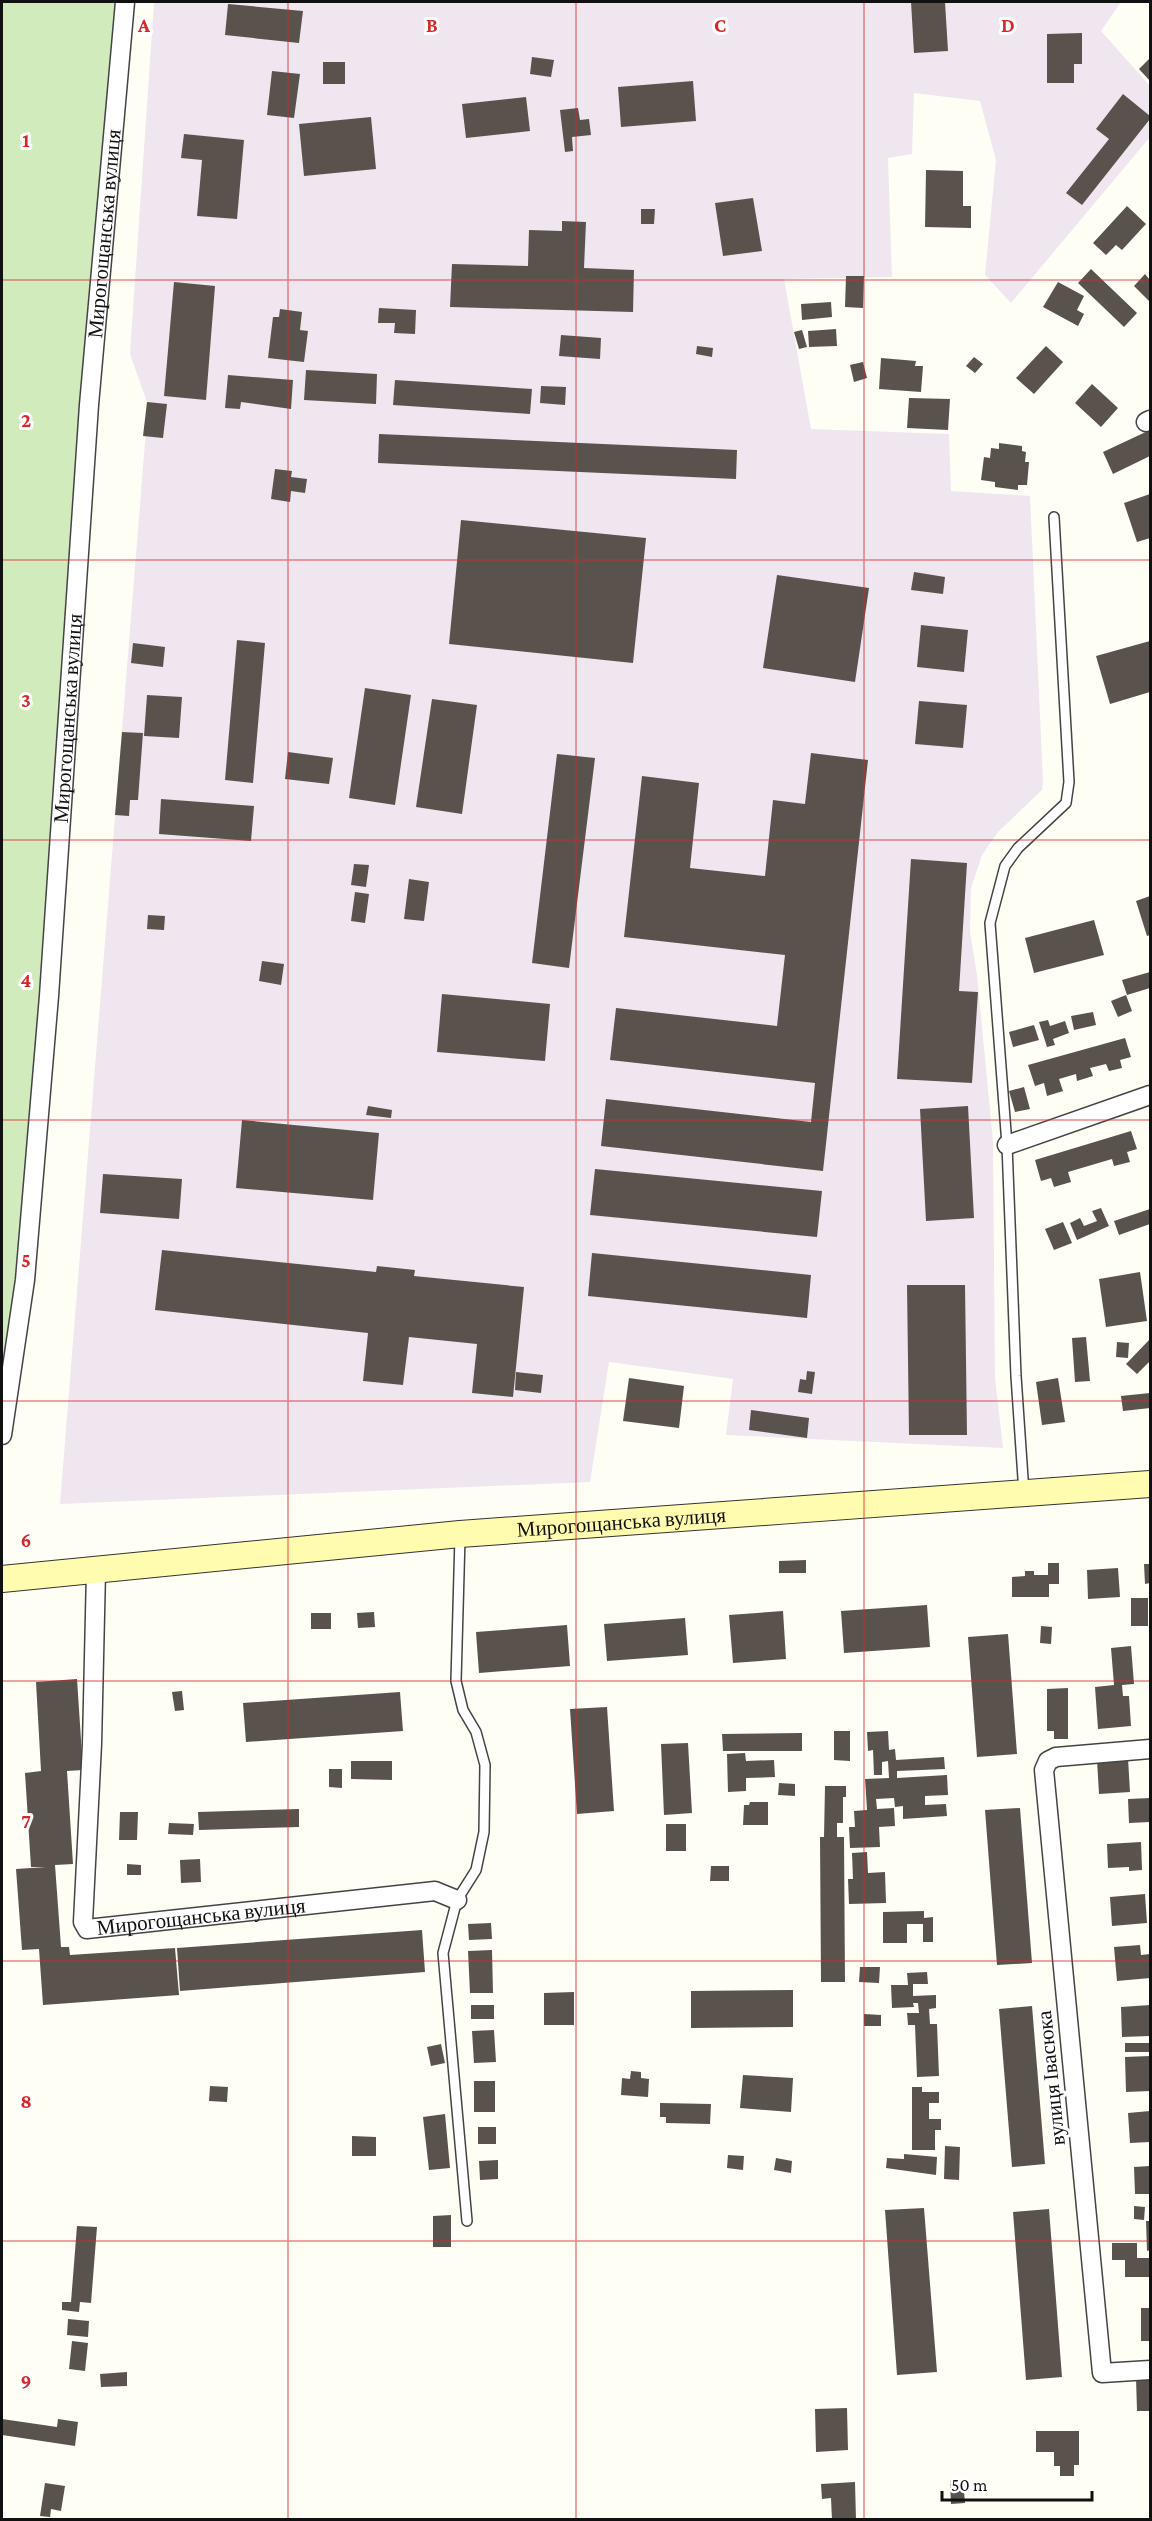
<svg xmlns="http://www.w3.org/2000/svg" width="1152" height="2521" font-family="'Crimson Pro',serif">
	<rect width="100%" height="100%" fill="#fffef5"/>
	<path fill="#efe6ef" d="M 154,2 L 1121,2 L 1101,31 L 1150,86 L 1150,137 L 1011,303 L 985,275 L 996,160 L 980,101 L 914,93 L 912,154 L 888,158 L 892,277 L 784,279 L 811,429 L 949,434 L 951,491 L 1030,496 L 1043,781 L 1042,790 L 998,832 L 982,855 L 971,888 L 970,932 L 977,975 L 993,1141 L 995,1378 L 1003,1448 L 726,1435 L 733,1379 L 609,1362 L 590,1482 L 60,1504 L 148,405 L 130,354 Z"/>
	<path fill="#d1ebbd" d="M 2,2 L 125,2 L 49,996 L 2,1435 Z"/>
	<path fill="#5a534d" d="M 911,2 L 945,2 L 948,51 L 914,53 Z
		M 228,4 L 303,11 L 299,43 L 225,35 Z
		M 1082,33 L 1082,64 L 1074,64 L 1074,83 L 1047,83 L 1047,34 Z
		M 532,57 L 554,60 L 551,77 L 530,74 Z
		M 1150,58 L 1150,81 L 1139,69 Z
		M 323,62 L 345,62 L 345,84 L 323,84 Z
		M 272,71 L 300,74 L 294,118 L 267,115 Z
		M 693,81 L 696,121 L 621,127 L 618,87 Z
		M 1123,94 L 1150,116 L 1150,119 L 1082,205 L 1066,193 L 1109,139 L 1096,129 Z
		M 526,97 L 530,131 L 466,138 L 462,104 Z
		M 578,108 L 580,120 L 589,119 L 591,135 L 572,137 L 573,151 L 565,152 L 560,110 Z
		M 371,117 L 376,169 L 304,176 L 299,124 Z
		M 184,134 L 244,140 L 237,219 L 197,216 L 202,160 L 181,158 Z
		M 926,170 L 963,171 L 963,206 L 971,206 L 971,228 L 925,227 Z
		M 753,198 L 762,251 L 723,256 L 715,203 Z
		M 1127,206 L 1146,224 L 1122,250 L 1116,245 L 1106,255 L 1093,243 Z
		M 641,209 L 655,209 L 654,224 L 641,224 Z
		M 562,221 L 586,222 L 584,268 L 634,270 L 633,312 L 450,307 L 452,264 L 528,266 L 529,230 L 562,231 Z
		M 1091,269 L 1137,313 L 1124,327 L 1078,283 Z
		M 1145,274 L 1150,280 L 1150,302 L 1134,286 Z
		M 846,276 L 864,276 L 863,308 L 845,307 Z
		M 174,282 L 215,286 L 206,400 L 164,396 Z
		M 1058,282 L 1084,296 L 1077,310 L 1084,314 L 1078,326 L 1043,307 Z
		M 831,302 L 832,317 L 802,320 L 801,304 Z
		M 379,308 L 416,310 L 415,334 L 394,333 L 395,323 L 378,323 Z
		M 280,309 L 302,312 L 300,330 L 308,331 L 304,362 L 268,358 L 273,317 L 279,317 Z
		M 836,329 L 837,346 L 809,347 L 808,331 Z
		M 802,330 L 807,347 L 799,349 L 794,332 Z
		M 561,335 L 601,338 L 600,359 L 559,356 Z
		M 697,346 L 713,348 L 712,357 L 696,354 Z
		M 1046,346 L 1063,362 L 1034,394 L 1016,378 Z
		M 974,357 L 983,364 L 975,373 L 966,366 Z
		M 881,358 L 916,361 L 915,366 L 923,366 L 921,392 L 879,389 Z
		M 863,362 L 867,378 L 854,382 L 850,365 Z
		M 306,370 L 377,374 L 376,404 L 304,400 Z
		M 228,375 L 293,380 L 291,409 L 241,402 L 240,409 L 225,408 Z
		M 395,380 L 532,389 L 530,414 L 393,405 Z
		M 1092,384 L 1118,408 L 1101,427 L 1075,403 Z
		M 541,386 L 566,387 L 565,405 L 540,403 Z
		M 909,398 L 950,399 L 948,430 L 907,428 Z
		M 147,402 L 167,404 L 163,438 L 143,436 Z
		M 1150,430 L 1150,456 L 1113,474 L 1103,452 Z
		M 379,434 L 737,450 L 736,479 L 378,463 Z
		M 999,443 L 1022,446 L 1022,451 L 1026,452 L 1025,462 L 1029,462 L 1027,485 L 1018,485 L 1018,490 L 995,487 L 995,482 L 981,480 L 984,457 L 990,458 L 991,448 L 999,449 Z
		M 275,469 L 292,471 L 291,477 L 307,479 L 305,493 L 291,491 L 290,502 L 271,499 Z
		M 1150,494 L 1150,538 L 1137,542 L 1124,503 Z
		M 461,520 L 646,538 L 633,663 L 449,644 Z
		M 914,572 L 945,577 L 943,594 L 911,590 Z
		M 777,575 L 869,588 L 855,682 L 763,668 Z
		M 921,625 L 968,630 L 964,672 L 917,667 Z
		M 237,640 L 265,643 L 253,783 L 225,780 Z
		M 1150,641 L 1150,692 L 1110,704 L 1096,656 Z
		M 133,643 L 165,647 L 163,667 L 131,663 Z
		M 365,688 L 411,695 L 395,805 L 349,798 Z
		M 147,695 L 182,697 L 179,738 L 144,736 Z
		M 432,699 L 477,705 L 462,814 L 416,807 Z
		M 919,701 L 967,705 L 963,748 L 915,744 Z
		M 122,732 L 143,733 L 138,800 L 130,800 L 129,816 L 115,815 Z
		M 288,752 L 333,758 L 329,784 L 285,779 Z
		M 811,753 L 868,760 L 823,1171 L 601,1146 L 606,1099 L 811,1122 L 815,1083 L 610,1060 L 616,1008 L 777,1026 L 785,955 L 624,937 L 642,776 L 699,783 L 690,868 L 765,876 L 773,800 L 805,804 Z
		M 557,754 L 595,758 L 569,968 L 532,963 Z
		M 161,799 L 254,806 L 251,841 L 159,834 Z
		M 911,859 L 967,863 L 959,991 L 978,992 L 972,1083 L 897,1079 Z
		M 354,864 L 369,865 L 366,887 L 351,885 Z
		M 409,879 L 429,882 L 424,921 L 404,919 Z
		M 355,892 L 369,894 L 365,923 L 351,921 Z
		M 1150,896 L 1150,935 L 1147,936 L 1136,901 Z
		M 148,915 L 165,916 L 164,930 L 147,929 Z
		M 1094,920 L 1104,955 L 1034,973 L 1025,938 Z
		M 262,961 L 284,964 L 281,985 L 259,981 Z
		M 1150,972 L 1150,988 L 1127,995 L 1122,980 Z
		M 442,994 L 550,1004 L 545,1061 L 437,1052 Z
		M 1126,995 L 1132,1011 L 1118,1017 L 1111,1001 Z
		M 1093,1012 L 1096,1025 L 1074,1030 L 1071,1016 Z
		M 1048,1020 L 1050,1026 L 1065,1021 L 1069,1033 L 1053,1039 L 1055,1045 L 1047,1047 L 1039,1022 Z
		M 1034,1025 L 1039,1040 L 1013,1047 L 1009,1032 Z
		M 1125,1038 L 1131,1057 L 1120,1060 L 1122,1068 L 1109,1071 L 1106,1064 L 1090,1068 L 1093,1076 L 1077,1081 L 1076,1074 L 1059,1079 L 1063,1091 L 1047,1096 L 1044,1083 L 1035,1086 L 1028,1065 Z
		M 1024,1087 L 1030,1109 L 1015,1112 L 1009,1091 Z
		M 368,1106 L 392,1110 L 391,1118 L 366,1115 Z
		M 968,1106 L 974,1218 L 926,1221 L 920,1109 Z
		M 242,1120 L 379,1133 L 373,1200 L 236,1188 Z
		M 1131,1131 L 1137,1149 L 1127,1152 L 1130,1162 L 1114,1166 L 1112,1159 L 1068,1172 L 1071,1182 L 1054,1187 L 1051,1178 L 1041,1181 L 1035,1160 Z
		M 595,1169 L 822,1191 L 817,1237 L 590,1215 Z
		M 103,1174 L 182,1179 L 179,1219 L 100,1213 Z
		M 1101,1208 L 1109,1226 L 1077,1240 L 1070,1223 L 1080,1218 L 1084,1226 L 1097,1221 L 1092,1211 Z
		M 1150,1209 L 1150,1224 L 1119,1235 L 1114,1221 Z
		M 1063,1222 L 1072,1243 L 1054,1250 L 1045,1229 Z
		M 162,1250 L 376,1272 L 377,1266 L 415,1270 L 414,1276 L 524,1287 L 513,1397 L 472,1393 L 477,1344 L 409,1337 L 403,1385 L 363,1381 L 368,1333 L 155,1310 Z
		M 592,1253 L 811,1275 L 807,1318 L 588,1296 Z
		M 1140,1272 L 1147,1321 L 1106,1327 L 1099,1279 Z
		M 907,1285 L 965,1285 L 967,1435 L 909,1435 Z
		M 1086,1337 L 1090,1381 L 1075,1382 L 1072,1338 Z
		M 1150,1339 L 1150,1361 L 1137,1374 L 1126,1364 Z
		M 1117,1342 L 1129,1343 L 1128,1358 L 1116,1357 Z
		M 807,1371 L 815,1372 L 812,1394 L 798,1392 L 800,1379 L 806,1380 Z
		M 516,1372 L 543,1375 L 541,1393 L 515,1390 Z
		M 629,1378 L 684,1386 L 679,1428 L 623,1421 Z
		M 1058,1378 L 1065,1422 L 1042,1425 L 1036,1382 Z
		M 1150,1393 L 1150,1408 L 1123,1411 L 1121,1396 Z
		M 751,1410 L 809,1418 L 807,1438 L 749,1430 Z
		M 806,1560 L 806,1573 L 779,1573 L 779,1561 Z
		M 1048,1563 L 1059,1563 L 1059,1584 L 1049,1584 L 1049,1597 L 1012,1597 L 1012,1577 L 1025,1576 L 1025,1571 L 1034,1571 L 1034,1575 L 1048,1575 Z
		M 1144,1564 L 1150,1564 L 1150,1583 L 1145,1584 Z
		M 1118,1568 L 1120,1597 L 1088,1599 L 1087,1570 Z
		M 1131,1598 L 1148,1598 L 1148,1626 L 1131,1626 Z
		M 927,1605 L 930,1647 L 844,1653 L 841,1611 Z
		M 783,1611 L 786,1659 L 733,1663 L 729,1615 Z
		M 374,1612 L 375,1627 L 358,1628 L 357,1613 Z
		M 311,1613 L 331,1613 L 331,1629 L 311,1629 Z
		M 685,1618 L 688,1655 L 607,1661 L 604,1624 Z
		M 567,1625 L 570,1666 L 479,1673 L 476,1632 Z
		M 1041,1626 L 1052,1627 L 1051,1644 L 1040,1643 Z
		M 1008,1634 L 1017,1754 L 977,1757 L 968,1637 Z
		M 1131,1646 L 1134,1684 L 1122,1685 L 1123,1696 L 1129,1696 L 1131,1726 L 1098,1729 L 1095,1687 L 1114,1685 L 1111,1648 Z
		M 77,1679 L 83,1770 L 67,1771 L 73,1864 L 55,1865 L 61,1947 L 69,1947 L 70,1955 L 175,1948 L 179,1995 L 43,2005 L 39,1949 L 22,1950 L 16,1869 L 46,1867 L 31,1867 L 25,1773 L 41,1771 L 36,1682 Z
		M 1068,1688 L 1068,1739 L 1054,1739 L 1054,1731 L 1047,1731 L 1047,1689 Z
		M 182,1691 L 184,1710 L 175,1711 L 172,1692 Z
		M 400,1692 L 403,1731 L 246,1742 L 243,1703 Z
		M 607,1707 L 614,1811 L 577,1814 L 570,1709 Z
		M 834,1731 L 850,1731 L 850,1761 L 834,1760 Z
		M 888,1731 L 889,1750 L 895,1749 L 896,1760 L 944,1757 L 945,1769 L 897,1771 L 897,1778 L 947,1775 L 948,1795 L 925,1796 L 925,1805 L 946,1804 L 947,1816 L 903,1819 L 903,1806 L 895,1807 L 894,1798 L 876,1799 L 877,1809 L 894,1808 L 895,1826 L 879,1827 L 880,1847 L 850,1848 L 849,1827 L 855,1827 L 854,1811 L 867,1810 L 865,1779 L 889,1778 L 888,1761 L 882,1762 L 882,1775 L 874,1775 L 873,1750 L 868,1751 L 867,1732 Z
		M 802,1733 L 802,1751 L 723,1751 L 722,1734 Z
		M 688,1743 L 692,1813 L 664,1815 L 661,1744 Z
		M 745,1753 L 746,1761 L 774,1760 L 775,1777 L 746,1778 L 746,1791 L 728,1792 L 727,1754 Z
		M 1128,1758 L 1130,1792 L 1099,1794 L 1097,1760 Z
		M 351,1761 L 392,1761 L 392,1780 L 351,1779 Z
		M 329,1769 L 342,1769 L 342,1788 L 329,1787 Z
		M 779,1783 L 795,1784 L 795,1796 L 778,1795 Z
		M 825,1786 L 846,1786 L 846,1797 L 843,1797 L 843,1823 L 837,1823 L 837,1837 L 844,1837 L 845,1982 L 821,1982 L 820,1837 L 824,1837 Z
		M 1150,1798 L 1150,1822 L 1129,1823 L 1128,1799 Z
		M 750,1802 L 768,1802 L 768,1825 L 743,1825 L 744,1805 L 749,1805 Z
		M 1020,1808 L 1032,1963 L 997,1965 L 985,1810 Z
		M 299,1809 L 299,1827 L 199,1830 L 198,1812 Z
		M 120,1812 L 138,1812 L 137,1840 L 119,1840 Z
		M 169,1823 L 194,1824 L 193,1835 L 168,1834 Z
		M 666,1824 L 686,1824 L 686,1851 L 666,1851 Z
		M 1141,1842 L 1142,1870 L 1129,1871 L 1129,1867 L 1108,1868 L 1107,1844 Z
		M 867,1852 L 868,1873 L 885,1872 L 886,1903 L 849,1904 L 848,1879 L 853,1879 L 852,1853 Z
		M 200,1859 L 201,1882 L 181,1883 L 180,1860 Z
		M 127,1864 L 141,1865 L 141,1875 L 127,1875 Z
		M 711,1866 L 729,1866 L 729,1881 L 710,1881 Z
		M 1145,1894 L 1147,1923 L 1112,1926 L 1110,1897 Z
		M 924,1911 L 924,1918 L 933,1917 L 933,1942 L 923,1942 L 923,1924 L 907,1924 L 907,1943 L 883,1943 L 883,1912 Z
		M 491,1923 L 492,1939 L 469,1940 L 468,1924 Z
		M 422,1930 L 425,1972 L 180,1991 L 177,1948 Z
		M 1140,1945 L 1141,1955 L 1150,1954 L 1150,1978 L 1117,1981 L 1114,1947 Z
		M 492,1950 L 493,1993 L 470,1993 L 468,1951 Z
		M 860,1967 L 880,1967 L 879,1983 L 859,1982 Z
		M 927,1972 L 928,1984 L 913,1984 L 913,1996 L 936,1995 L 936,2008 L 929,2009 L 930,2024 L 937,2024 L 939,2076 L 917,2077 L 915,2025 L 908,2025 L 907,2013 L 919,2013 L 918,2003 L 913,2003 L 914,2007 L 892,2008 L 891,1985 L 908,1985 L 907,1973 Z
		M 793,1990 L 793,2027 L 691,2028 L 691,1991 Z
		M 574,1992 L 574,2025 L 544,2025 L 544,1993 Z
		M 471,2005 L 494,2005 L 494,2019 L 471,2019 Z
		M 1150,2005 L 1150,2036 L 1122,2037 L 1121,2007 Z
		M 1032,2006 L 1045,2164 L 1012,2167 L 999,2009 Z
		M 864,2014 L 881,2015 L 881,2026 L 864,2026 Z
		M 494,2030 L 496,2062 L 474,2063 L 472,2031 Z
		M 1125,2043 L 1150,2043 L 1150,2052 L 1125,2052 Z
		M 441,2044 L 445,2063 L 431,2066 L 427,2047 Z
		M 1150,2056 L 1150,2091 L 1126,2092 L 1125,2057 Z
		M 631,2071 L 641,2072 L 641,2078 L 649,2079 L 648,2097 L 621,2095 L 622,2078 L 630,2079 Z
		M 743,2075 L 793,2078 L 791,2112 L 740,2108 Z
		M 474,2081 L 495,2081 L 495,2112 L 474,2112 Z
		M 210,2086 L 228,2087 L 227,2102 L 209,2101 Z
		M 912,2087 L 922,2087 L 922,2092 L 939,2092 L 939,2103 L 929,2103 L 929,2119 L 941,2119 L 941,2130 L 935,2130 L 935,2150 L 912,2150 Z
		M 660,2103 L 711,2104 L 710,2124 L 666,2123 L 666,2117 L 660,2117 Z
		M 1150,2111 L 1150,2142 L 1130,2143 L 1128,2113 Z
		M 445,2114 L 450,2168 L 429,2170 L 423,2117 Z
		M 478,2127 L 496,2127 L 496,2144 L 478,2144 Z
		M 352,2136 L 376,2137 L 376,2156 L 352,2156 Z
		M 945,2146 L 960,2147 L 959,2180 L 944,2179 Z
		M 904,2154 L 937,2157 L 936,2175 L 886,2168 L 887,2158 L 904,2159 Z
		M 728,2155 L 744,2156 L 743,2170 L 727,2168 Z
		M 776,2158 L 792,2161 L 791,2173 L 774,2170 Z
		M 498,2160 L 498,2179 L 480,2180 L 479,2161 Z
		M 1150,2166 L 1150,2194 L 1135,2194 L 1134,2167 Z
		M 1134,2206 L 1145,2207 L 1144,2220 L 1134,2219 Z
		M 924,2208 L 937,2372 L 897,2375 L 885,2210 Z
		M 1049,2209 L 1062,2377 L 1026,2380 L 1013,2212 Z
		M 451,2215 L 451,2247 L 433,2247 L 433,2216 Z
		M 1146,2221 L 1150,2221 L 1150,2250 L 1147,2251 Z
		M 77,2226 L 97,2227 L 91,2303 L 80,2302 L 79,2312 L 62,2310 L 62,2302 L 71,2302 Z
		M 1112,2243 L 1137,2243 L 1137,2258 L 1150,2258 L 1150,2277 L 1125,2277 L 1125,2260 L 1112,2260 Z
		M 1141,2308 L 1150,2308 L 1150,2341 L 1141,2341 Z
		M 68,2319 L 89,2321 L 88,2337 L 67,2335 Z
		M 72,2341 L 88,2343 L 85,2371 L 69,2369 Z
		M 127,2372 L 127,2386 L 101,2387 L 100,2374 Z
		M 1150,2377 L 1150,2411 L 1137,2411 L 1136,2378 Z
		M 847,2408 L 848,2450 L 816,2452 L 815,2409 Z
		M 2,2419 L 57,2427 L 58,2419 L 78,2422 L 75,2446 L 2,2435 Z
		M 1036,2431 L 1079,2431 L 1079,2465 L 1074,2465 L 1074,2476 L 1060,2476 L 1060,2466 L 1054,2466 L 1054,2452 L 1036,2452 Z
		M 963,2480 L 965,2503 L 951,2504 L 950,2481 Z
		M 855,2482 L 856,2520 L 832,2520 L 831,2498 L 822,2499 L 821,2484 Z
		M 45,2483 L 65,2486 L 61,2511 L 51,2509 L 50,2517 L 40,2516 Z"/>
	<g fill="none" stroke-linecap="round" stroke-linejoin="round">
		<defs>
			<path id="service" d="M 1024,1493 L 1016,1376 L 1007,1145 L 990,923 L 1005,866 L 1018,848 L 1066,803 L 1069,782 L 1054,517
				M 460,1537 L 456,1681 L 463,1710 L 476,1732 L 485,1765 L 484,1832 L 476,1870 L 457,1900 L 443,1953 L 467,2221"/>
			<g id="minor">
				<path d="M 1146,422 L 1150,420"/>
				<path d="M 1007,1145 L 1150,1095"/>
				<path id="s1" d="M 2,1435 L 25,1280 L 49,996 L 89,405 L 125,2"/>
				<path id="s2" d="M 96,1571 L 92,1744 L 83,1922 L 87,1929 L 435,1891 L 457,1900"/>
				<path d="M 1150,1749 L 1056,1757 L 1048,1761 L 1044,1770 L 1102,2373 L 1150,2370"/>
			</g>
			<g id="secondary">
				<path id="s3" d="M 2,1579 L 460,1534 L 1150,1484"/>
			</g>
		</defs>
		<use href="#service" stroke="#444" stroke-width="12"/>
		<use href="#minor" stroke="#444" stroke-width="21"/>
		<use href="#secondary" stroke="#333" stroke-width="28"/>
		<use href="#service" stroke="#fff" stroke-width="9"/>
		<use href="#minor" stroke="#fff" stroke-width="18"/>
		<use href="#secondary" stroke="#fffcb0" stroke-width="26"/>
	</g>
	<path fill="none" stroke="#d62828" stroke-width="1.5" stroke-opacity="0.55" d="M 288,2 L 288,2520M 576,2 L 576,2520M 864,2 L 864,2520M 2,280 L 1150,280M 2,560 L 1150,560M 2,840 L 1150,840M 2,1120 L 1150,1120M 2,1401 L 1150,1401M 2,1681 L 1150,1681M 2,1961 L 1150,1961M 2,2241 L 1150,2241"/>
	<g text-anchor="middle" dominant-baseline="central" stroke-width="6" stroke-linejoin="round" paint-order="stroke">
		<g font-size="21" fill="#111" stroke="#fff">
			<text stroke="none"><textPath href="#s1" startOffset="1206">Мирогощанська вулиця</textPath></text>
			<text stroke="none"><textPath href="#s1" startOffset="720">Мирогощанська вулиця</textPath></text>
			<text stroke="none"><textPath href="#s3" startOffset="622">Мирогощанська вулиця</textPath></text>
			<text stroke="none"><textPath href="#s2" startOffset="474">Мирогощанська вулиця</textPath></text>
			<text transform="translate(1051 2078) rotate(-96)">вулиця Івасюка</text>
		</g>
	</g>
	<g font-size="20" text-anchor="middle" font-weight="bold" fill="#d62828" stroke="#fff" stroke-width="6" stroke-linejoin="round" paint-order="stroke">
		<text x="144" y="32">A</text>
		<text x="432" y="32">B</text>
		<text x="720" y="32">C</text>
		<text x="1008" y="32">D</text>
		<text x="26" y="147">1</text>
		<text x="26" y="427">2</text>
		<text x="26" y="707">3</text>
		<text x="26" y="987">4</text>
		<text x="26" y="1267">5</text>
		<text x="26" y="1547">6</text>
		<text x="26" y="1828">7</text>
		<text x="26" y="2108">8</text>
		<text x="26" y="2388">9</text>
	</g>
	<rect width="1152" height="2521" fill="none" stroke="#111111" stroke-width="6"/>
	<path d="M942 2491v9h150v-9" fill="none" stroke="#111111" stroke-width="3"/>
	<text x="951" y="2491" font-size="18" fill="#111111" stroke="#ffffff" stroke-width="4.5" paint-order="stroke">50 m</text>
</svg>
